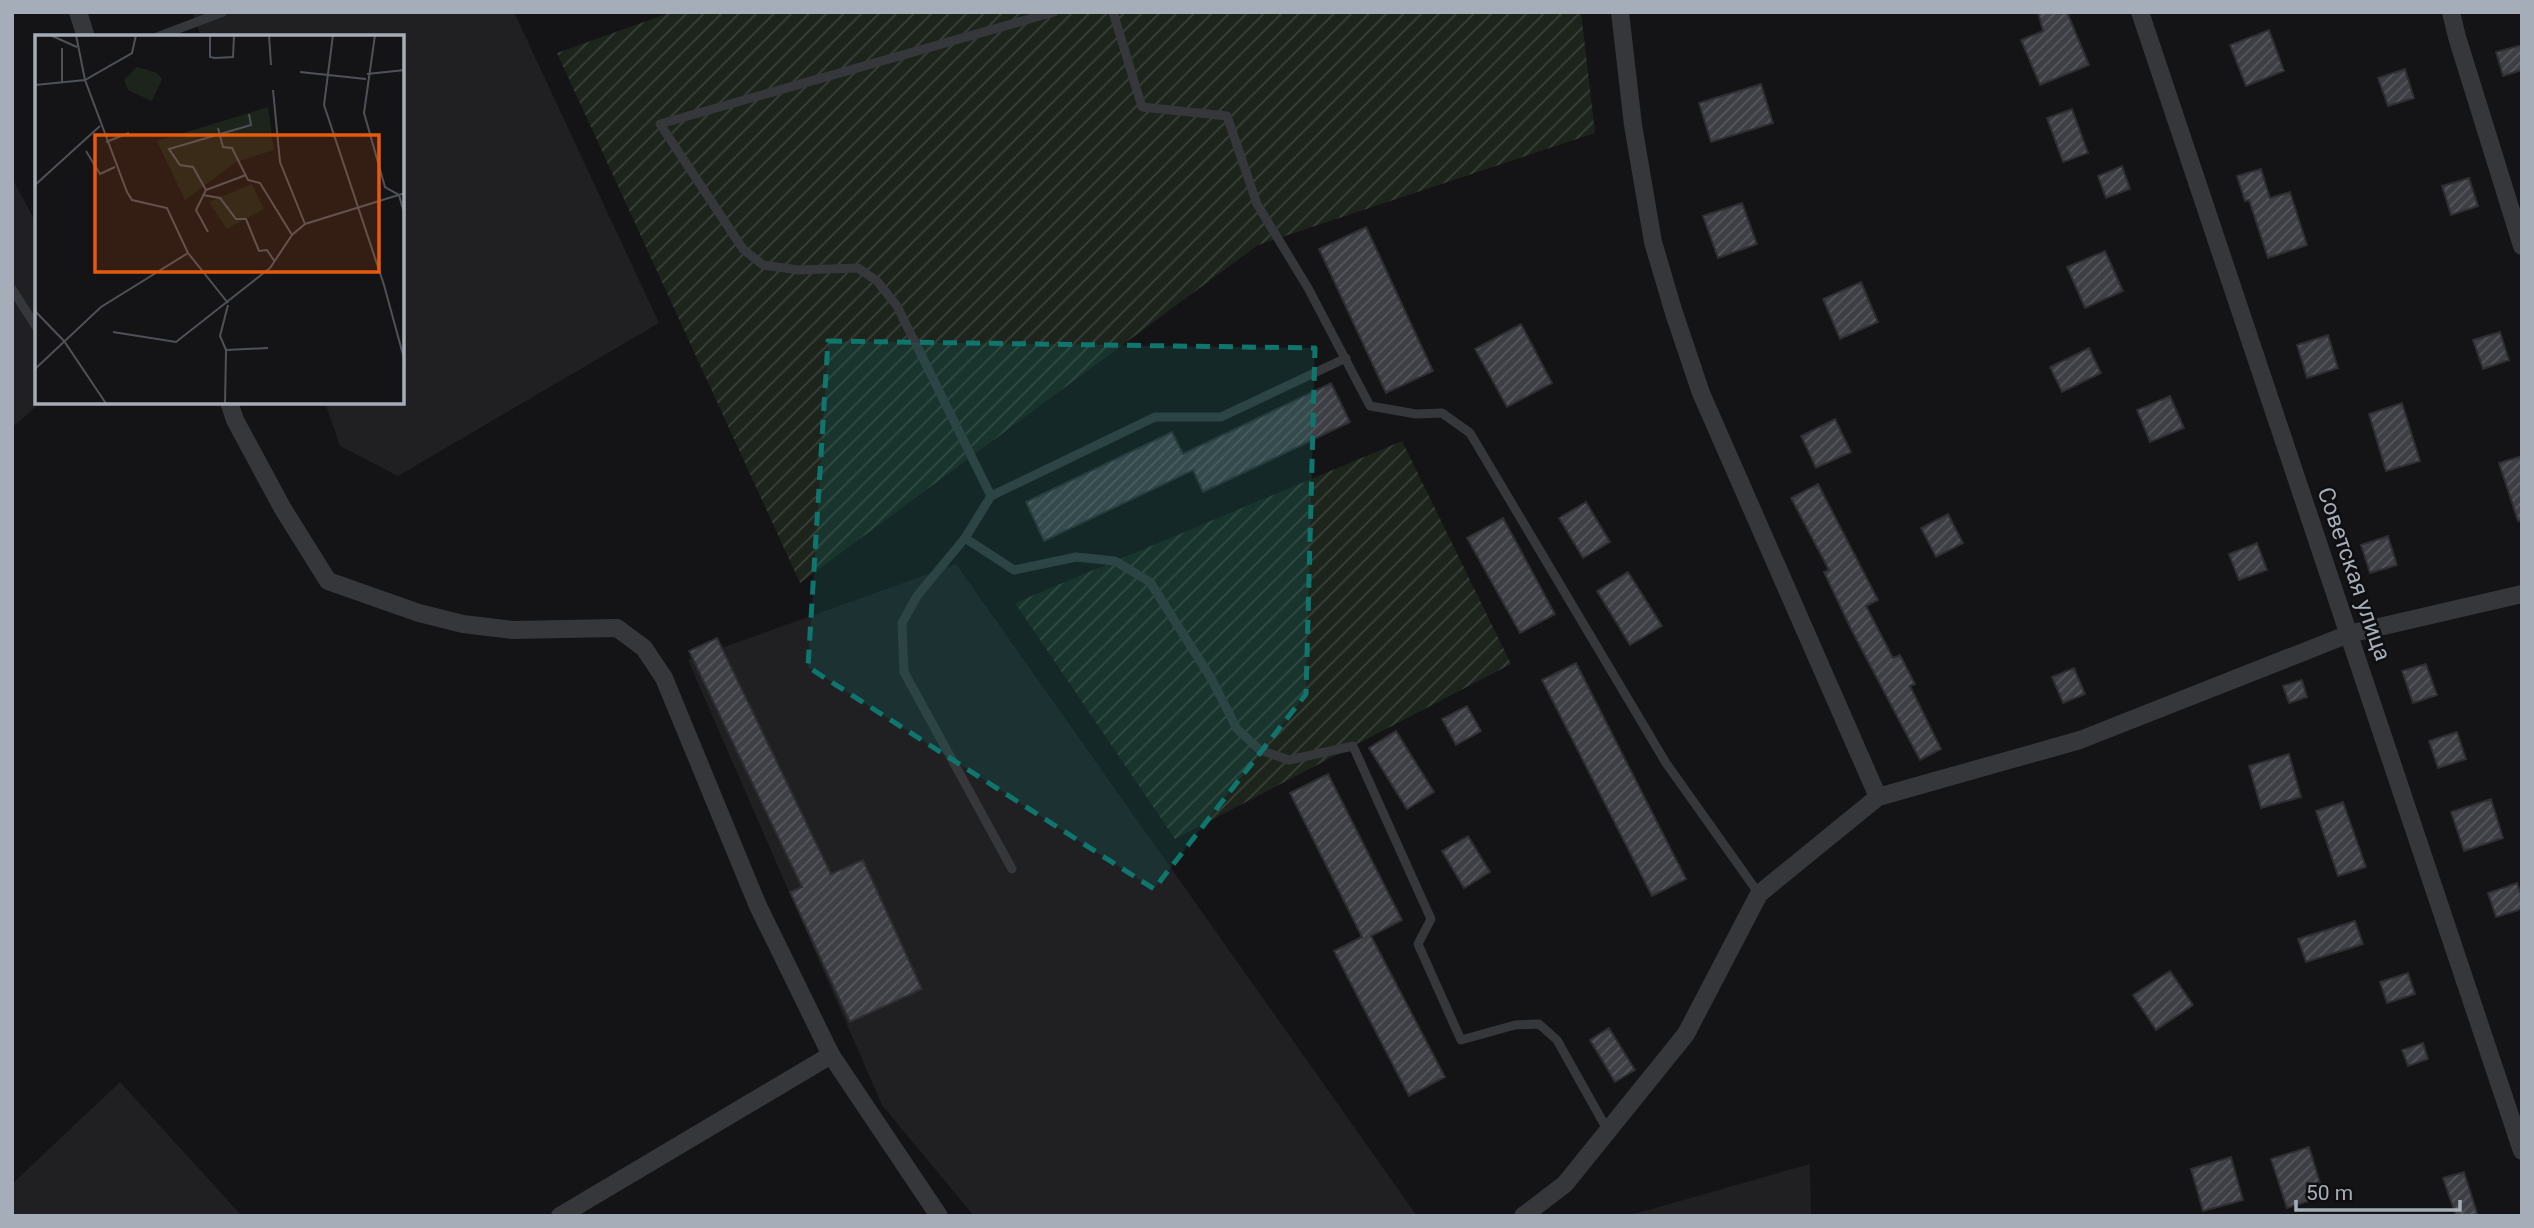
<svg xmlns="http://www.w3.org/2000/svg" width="2534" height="1228" font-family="Roboto,sans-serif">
	<defs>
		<pattern id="garden-furrows" width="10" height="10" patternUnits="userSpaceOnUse" patternTransform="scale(1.75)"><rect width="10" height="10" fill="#1c241c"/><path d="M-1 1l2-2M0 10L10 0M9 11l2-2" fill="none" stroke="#3a413b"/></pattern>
		<pattern id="building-hatch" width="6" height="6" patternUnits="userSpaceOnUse" patternTransform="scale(1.75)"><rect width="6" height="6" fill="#3e3f44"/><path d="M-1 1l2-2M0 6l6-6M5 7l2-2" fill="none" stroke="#57585d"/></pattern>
	</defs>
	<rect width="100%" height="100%" fill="#141416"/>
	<path fill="#202023" d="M 192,12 L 514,12 L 659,323 L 398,476 L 340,446 L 325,403 L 402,402 L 402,37 L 201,37 Z
		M 12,178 L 37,225 L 37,402 L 40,403 L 15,425 L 12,423 Z
		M 956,564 L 1417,1216 L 974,1216 L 882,1105 L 688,660 Z
		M 120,1082 L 242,1216 L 12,1216 L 12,1184 Z
		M 1810,1164 L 1811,1216 L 1627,1216 Z"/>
	<path fill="url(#garden-furrows)" d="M 672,12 L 1581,12 L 1595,133 L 1258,245 L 800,583 L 557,53 Z
		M 1402,441 L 1511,664 L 1175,839 L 1015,603 Z"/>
	<path fill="url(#building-hatch)" stroke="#2e2e32" stroke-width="2" d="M 2038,12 L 2067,12 L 2089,65 L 2040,85 L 2021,40 L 2043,31 Z
		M 2269,30 L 2284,71 L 2246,86 L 2230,45 Z
		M 2522,45 L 2522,70 L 2503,76 L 2496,52 Z
		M 2405,69 L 2414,98 L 2388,106 L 2378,78 Z
		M 1761,84 L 1773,123 L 1711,142 L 1699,103 Z
		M 2072,109 L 2088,153 L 2063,162 L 2047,118 Z
		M 2122,166 L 2130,189 L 2106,198 L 2098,176 Z
		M 2261,169 L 2270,198 L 2290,192 L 2307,245 L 2268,258 L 2249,200 L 2245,201 L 2237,176 Z
		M 2469,178 L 2478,206 L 2451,215 L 2442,186 Z
		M 1742,203 L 1757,244 L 1718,258 L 1703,216 Z
		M 1366,227 L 1433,371 L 1386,393 L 1319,249 Z
		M 2105,251 L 2123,291 L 2085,308 L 2067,267 Z
		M 1861,282 L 1878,322 L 1840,339 L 1823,299 Z
		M 1521,324 L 1552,383 L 1507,407 L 1475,349 Z
		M 2500,332 L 2509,360 L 2483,369 L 2473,340 Z
		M 2328,335 L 2338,368 L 2307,378 L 2297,345 Z
		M 2089,348 L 2101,373 L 2062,392 L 2050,367 Z
		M 1331,383 L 1350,422 L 1203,492 L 1193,470 L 1044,541 L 1026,502 L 1172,432 L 1183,454 Z
		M 2170,396 L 2184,428 L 2150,442 L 2137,410 Z
		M 2402,403 L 2420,461 L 2386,471 L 2369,414 Z
		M 1835,419 L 1851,452 L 1816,468 L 1801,436 Z
		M 2522,456 L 2522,521 L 2518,521 L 2499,463 Z
		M 1818,484 L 1878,600 L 1866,606 L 1893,658 L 1900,655 L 1915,684 L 1910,686 L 1941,749 L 1920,760 L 1851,629 L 1824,572 L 1829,570 L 1791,498 Z
		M 1586,502 L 1610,542 L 1583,558 L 1559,518 Z
		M 1948,514 L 1963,543 L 1936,557 L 1921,528 Z
		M 1503,518 L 1555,614 L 1520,633 L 1467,538 Z
		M 2388,536 L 2397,565 L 2370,573 L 2361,545 Z
		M 2257,543 L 2267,570 L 2239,580 L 2229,554 Z
		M 1628,572 L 1662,626 L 1630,645 L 1597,591 Z
		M 717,638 L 831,874 L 863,860 L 922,989 L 850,1022 L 790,892 L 802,887 L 689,651 Z
		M 1576,663 L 1686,879 L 1652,896 L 1542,680 Z
		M 2426,664 L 2437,695 L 2413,703 L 2402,671 Z
		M 2074,668 L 2085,694 L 2063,703 L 2052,677 Z
		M 2302,680 L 2307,697 L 2289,703 L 2283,686 Z
		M 1467,706 L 1481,731 L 1456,745 L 1442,719 Z
		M 1396,731 L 1434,792 L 1407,809 L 1369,748 Z
		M 2457,732 L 2466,759 L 2438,768 L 2429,741 Z
		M 2289,754 L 2301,797 L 2261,808 L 2249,766 Z
		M 1328,774 L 1402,920 L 1371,936 L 1445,1077 L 1409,1096 L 1334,951 L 1362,937 L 1290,793 Z
		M 2491,799 L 2503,838 L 2464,851 L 2451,812 Z
		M 2343,802 L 2366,867 L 2338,876 L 2316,811 Z
		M 1468,836 L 1490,872 L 1464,888 L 1442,851 Z
		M 2517,883 L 2522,898 L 2522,909 L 2496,917 L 2488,893 Z
		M 2355,921 L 2363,944 L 2306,962 L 2298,939 Z
		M 2170,971 L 2193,1005 L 2156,1030 L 2133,995 Z
		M 2408,973 L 2415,994 L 2387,1003 L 2380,982 Z
		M 1609,1028 L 1635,1070 L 1615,1082 L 1590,1040 Z
		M 2423,1043 L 2428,1059 L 2408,1066 L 2402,1050 Z
		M 2309,1147 L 2324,1196 L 2287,1208 L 2271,1159 Z
		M 2231,1157 L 2243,1200 L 2203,1211 L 2191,1169 Z
		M 2464,1172 L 2478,1216 L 2456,1216 L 2443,1178 Z"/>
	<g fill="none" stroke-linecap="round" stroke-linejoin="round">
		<path stroke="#35373b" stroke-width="9" d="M 1113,12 L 1142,107 L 1227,116 L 1257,204 L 1308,288 L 1370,406 L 1416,414 L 1442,413 L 1470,433 L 1666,763 L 1759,894
			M 157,37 L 223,12
			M 12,289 L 37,328
			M 991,496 L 1155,417 L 1221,417 L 1346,358
			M 965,538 L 1014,570 L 1076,557 L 1115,561 L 1150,582 L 1211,678 L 1237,729 L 1260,750 L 1289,760 L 1353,746 L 1431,919 L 1418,944 L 1461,1040 L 1515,1025 L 1539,1024 L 1557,1040 L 1608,1131
			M 1012,869 L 904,672 L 902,623 L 917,596 L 965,538 L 991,496 L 897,306 L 877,281 L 858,268 L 799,270 L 763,265 L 743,249 L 660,124 L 1054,12"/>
		<path stroke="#35373b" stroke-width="18" d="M 78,12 L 86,37
			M 1620,12 L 1633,125 L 1653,242 L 1674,313 L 1701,393 L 1878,797
			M 2140,12 L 2522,1151
			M 2451,12 L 2457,37 L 2522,246
			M 229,402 L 235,420 L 283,509 L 328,581 L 419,613 L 463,624 L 513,630 L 617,628 L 644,648 L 664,678 L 758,906 L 831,1055 L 939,1216
			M 560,1216 L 831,1055
			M 1523,1216 L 1565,1184 L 1686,1034 L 1759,894 L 1878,797 L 2080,740 L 2349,634 L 2522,594"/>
	</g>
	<path fill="#0f766e" fill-opacity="0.2" stroke="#0f766e" stroke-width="5" stroke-dasharray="14 9" stroke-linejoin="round" d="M 828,341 L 1315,348 L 1306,694 L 1154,889 L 808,667 Z"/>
	<g text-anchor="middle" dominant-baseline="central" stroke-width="5" stroke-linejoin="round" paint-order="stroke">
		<g font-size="23" fill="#a5adb8" stroke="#0f0f11">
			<text transform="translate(2354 574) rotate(71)">Советская улица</text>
		</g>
	</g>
	<g transform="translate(35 35)">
		<rect width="369" height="369" fill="#141416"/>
		<path d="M 102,32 L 122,38 L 127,44 L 117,66 L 93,55 L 89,45 Z" fill="#1c241c"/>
		<path d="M 233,72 L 239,115 L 201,127 L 150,165 L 122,106 ZM 217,149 L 229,174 L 192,194 L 174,167 Z" fill="#1c241c"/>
		<path fill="none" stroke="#4e5157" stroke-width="2" d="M 15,0 L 42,12M 41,0 L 50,45 L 92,157 L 97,165 L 132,173 L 153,218 L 193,268M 175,0 L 175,22 L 180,23 L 198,22 L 199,0M 234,0 L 236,30M 298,0 L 289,70 L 349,250 L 370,327M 340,0 L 329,78 L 350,152 L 364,160 L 370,181M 27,13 L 27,47M 265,37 L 331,44M 332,39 L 370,35M 0,50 L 50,45 L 97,18 L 101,0M 238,55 L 245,127 L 270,189M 183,93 L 188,112 L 197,113 L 213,145 L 225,148 L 257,200M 71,107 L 94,98M 51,116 L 65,139 L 80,132M 0,150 L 65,91M 171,155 L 211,140M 168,160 L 185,163 L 201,184 L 211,184 L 224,216 L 232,215 L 240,227M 173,197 L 161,175 L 171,155 L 158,132 L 145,130 L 134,114 L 216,90 L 214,79M 0,276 L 29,306 L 72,370M 78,297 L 141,307 L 235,233 L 257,200 L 270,189 L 370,158M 191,315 L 233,313M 0,334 L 66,272 L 153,218M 190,370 L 191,315 L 185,301 L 193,270"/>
		<path fill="#e8590c" fill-opacity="0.15" stroke="#e8590c" stroke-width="3.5" d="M 60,100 L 344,100 L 344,237 L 60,237 Z"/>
		<rect width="369" height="369" fill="none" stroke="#a5adb8" stroke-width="3.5"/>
	</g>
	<rect width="2534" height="1228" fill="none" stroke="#a5adb8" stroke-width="28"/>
	<path d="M2296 1200v10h164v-10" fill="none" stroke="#a5adb8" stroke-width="3.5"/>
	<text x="2306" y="1200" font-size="21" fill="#a5adb8" stroke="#0f0f11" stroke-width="5" paint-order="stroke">50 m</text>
</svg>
